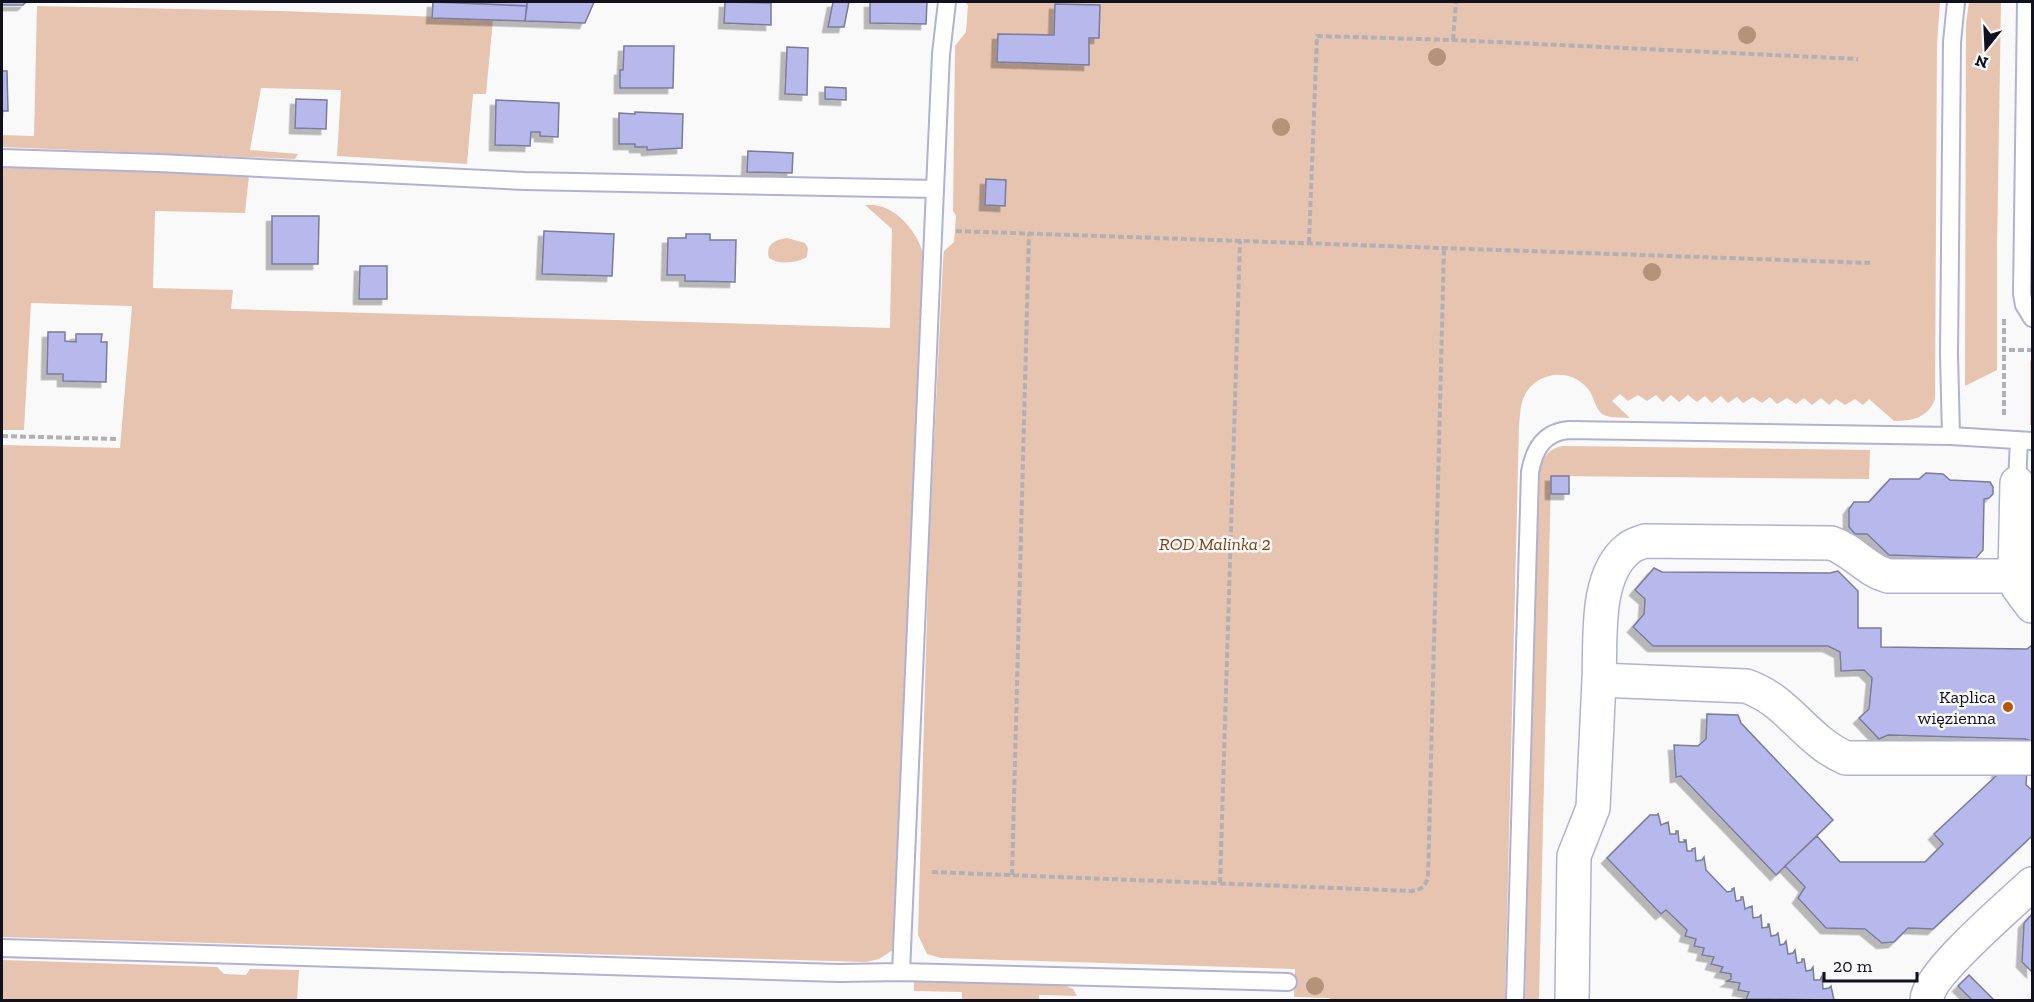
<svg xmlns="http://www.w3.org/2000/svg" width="2034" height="1002" font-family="'Zilla Slab',serif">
	<defs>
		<filter id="shadow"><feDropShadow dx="-5.5" dy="5.5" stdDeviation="0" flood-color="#0004"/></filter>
	</defs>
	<rect width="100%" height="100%" fill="#f9f9f9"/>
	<path fill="#e7c4b0" d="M 965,2 L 1940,2 L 1937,43 L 1935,399 C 1928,418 1912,421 1894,421 L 1869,399 L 1863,405 L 1855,399 L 1845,405 L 1836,399 L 1829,405 L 1821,398 L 1812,405 L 1804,398 L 1796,404 L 1787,398 L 1777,404 L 1770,397 L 1762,403 L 1753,397 L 1743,403 L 1737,397 L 1728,403 L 1721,396 L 1712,403 L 1705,396 L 1697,402 L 1688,395 L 1679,402 L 1671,395 L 1663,402 L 1656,395 L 1647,401 L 1638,395 L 1628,401 L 1620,394 L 1612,401 L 1630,418 C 1621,417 1610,419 1602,414 C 1595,408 1594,396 1588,389 C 1570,366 1533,372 1523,399 C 1520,407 1520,418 1519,426 L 1505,1000 L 1330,1000 L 1330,998 L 1294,997 L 1295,969 L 941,958 L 927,954 L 918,935 L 929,543 L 943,261 L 944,251 L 954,242 L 956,216 L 953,211 L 955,46 L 966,32 L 968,5 Z
		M 1969,2 L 2001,2 L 1997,249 L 1997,370 L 1965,386 L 1966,23 Z
		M 37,6 L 282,11 L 493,19 L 486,94 L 473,94 L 467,164 L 337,156 L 341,90 L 261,88 L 250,150 L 298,154 L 295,159 L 2,147 L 2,135 L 34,136 Z
		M 2,164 L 249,175 L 245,213 L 155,211 L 153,288 L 233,290 L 231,309 L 890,328 L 892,229 L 865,205 C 896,202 920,234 925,261 L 893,950 L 879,959 L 866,962 L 2,937 L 2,445 L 120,448 L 132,306 L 31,303 L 24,430 L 2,430 Z
		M 787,238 L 805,243 L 808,248 L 807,257 C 797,263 779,265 769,258 C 765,244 775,240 787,238 Z
		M 2032,359 L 2032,425 L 2030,425 L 2030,361 Z
		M 1563,446 L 1870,450 L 1869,479 L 1551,476 L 1539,1000 L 1525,1000 L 1538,470 C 1542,457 1550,448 1563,446 Z
		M 2,960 L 217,967 L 224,974 L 246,975 L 250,969 L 299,970 L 297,1000 L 2,1000 Z
		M 914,980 L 1062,984 L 1073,989 L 1077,996 L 1039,995 L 1039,1000 L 962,1000 L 962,992 L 914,991 Z"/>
	<path fill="#b7b8eb" stroke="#7a7b9a" stroke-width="1.5" filter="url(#shadow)" d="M 2,2 L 26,2 L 23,5 L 2,5 Z
		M 433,2 L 527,6 L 525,21 L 432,18 Z
		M 444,2 L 527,2 L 527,6 Z
		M 527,2 L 594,2 L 585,23 L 525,21 Z
		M 725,2 L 771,3 L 771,25 L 724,23 Z
		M 833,2 L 849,2 L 844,27 L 828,27 Z
		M 870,2 L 927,2 L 926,24 L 870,23 Z
		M 1055,4 L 1100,5 L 1099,38 L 1089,38 L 1089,65 L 997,62 L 998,34 L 1054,35 Z
		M 624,46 L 674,46 L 673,88 L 620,88 L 620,70 L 623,70 Z
		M 787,47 L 808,48 L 807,95 L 785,94 Z
		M 2,71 L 7,71 L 8,111 L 2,111 Z
		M 825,87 L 846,88 L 846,100 L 825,99 Z
		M 296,99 L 327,100 L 326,129 L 295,128 Z
		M 496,100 L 559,103 L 558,137 L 540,136 L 540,132 L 531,132 L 530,146 L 495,145 Z
		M 635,112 L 683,114 L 682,148 L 647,150 L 647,147 L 635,147 L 635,144 L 619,144 L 619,113 L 635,114 Z
		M 748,151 L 793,153 L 792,173 L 747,172 Z
		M 986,179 L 1006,180 L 1005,206 L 985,205 Z
		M 272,216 L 319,216 L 318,264 L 272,264 Z
		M 544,231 L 614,234 L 612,276 L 542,274 Z
		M 686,234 L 710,234 L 710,240 L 736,240 L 735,282 L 685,281 L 685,275 L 667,275 L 668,238 L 686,238 Z
		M 360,266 L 387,266 L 387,299 L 359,299 Z
		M 48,332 L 65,332 L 65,341 L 76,342 L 76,334 L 102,334 L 101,342 L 107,342 L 106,382 L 63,381 L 63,374 L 47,374 Z
		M 1926,473 L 1943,474 L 1950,480 L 1990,482 L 1993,487 L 1993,494 L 1989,498 L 1984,499 L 1983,550 L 1976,558 L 1889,555 L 1867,534 L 1855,534 L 1849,527 L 1849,509 L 1854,502 L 1869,502 L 1890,479 L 1919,479 Z
		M 1551,476 L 1569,476 L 1569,494 L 1551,494 Z
		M 1654,568 L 1662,572 L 1830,573 L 1838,571 L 1858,591 L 1858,628 L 1881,628 L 1881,647 L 2027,649 L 2032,645 L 2032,741 L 2025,739 L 1888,735 L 1879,739 L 1859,718 L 1869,709 L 1872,678 L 1864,670 L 1841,671 L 1840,652 L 1828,646 L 1653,646 L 1633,627 L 1644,614 L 1645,599 L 1635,590 Z
		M 1707,714 L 1738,715 L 1741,723 L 1833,820 L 1776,875 L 1681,776 L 1676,777 L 1674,745 L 1698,746 L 1706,739 Z
		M 1998,767 L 2027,769 L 2026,785 L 2032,790 L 2032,836 L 1933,929 L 1908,928 L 1894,942 L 1882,943 L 1865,929 L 1826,928 L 1798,898 L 1805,887 L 1785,866 L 1817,836 L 1840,862 L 1925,862 L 1943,844 L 1934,834 L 1997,775 Z
		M 1658,813 L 1661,825 L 1668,822 L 1670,834 L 1676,834 L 1676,831 L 1678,831 L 1679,842 L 1685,842 L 1684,840 L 1686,840 L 1687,851 L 1692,851 L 1692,849 L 1695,848 L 1696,861 L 1702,860 L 1704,857 L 1706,870 L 1727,892 L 1732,891 L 1732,889 L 1734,888 L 1736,901 L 1741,900 L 1741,897 L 1743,897 L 1745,909 L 1752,906 L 1753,918 L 1759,917 L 1761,915 L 1762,928 L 1768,927 L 1768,924 L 1769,924 L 1771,936 L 1776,935 L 1778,933 L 1780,945 L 1784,944 L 1786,941 L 1788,954 L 1793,953 L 1795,950 L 1797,963 L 1802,962 L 1802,959 L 1804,959 L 1806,971 L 1811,970 L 1813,967 L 1814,980 L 1820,980 L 1822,976 L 1823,989 L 1829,988 L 1831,986 L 1834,1000 L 1746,999 L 1749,992 L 1738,990 L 1740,983 L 1727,981 L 1731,979 L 1731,974 L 1720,972 L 1723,967 L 1711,964 L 1714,957 L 1702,955 L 1704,948 L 1694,946 L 1696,939 L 1685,936 L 1687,930 L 1666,910 L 1661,914 L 1607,858 L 1650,815 L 1658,815 Z
		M 2032,914 L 2032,972 L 2022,962 L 2024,923 Z
		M 1969,975 L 1994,1000 L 1972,1000 L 1958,986 Z"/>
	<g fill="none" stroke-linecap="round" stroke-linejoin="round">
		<defs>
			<path id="lane" d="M 2026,2 L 2022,294 L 2024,305 L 2032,318
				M 2,158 L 159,163 L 525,181 L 935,189 L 941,54 L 947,2
				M 1951,436 L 1949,354 L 1952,42 L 1956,2
				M 2017,483 L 2019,440
				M 2,948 L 839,973 L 901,972 L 1288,982
				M 901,972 L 935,189
				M 1515,1000 L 1530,472 C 1534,449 1544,432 1569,430 L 1951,436 L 2032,441"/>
			<path id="street" d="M 2017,483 L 2015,576 L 2018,587 L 2032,606
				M 1599,680 C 1601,641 1594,576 1628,549 C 1632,545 1639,543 1645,541 L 1831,543 C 1853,550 1866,570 1888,576 L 2015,576
				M 1572,1000 L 1574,856 L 1593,808 L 1599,680 L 1746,686 C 1788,700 1806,741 1846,758 L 2032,758
				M 1927,1000 C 1927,975 2011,904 2032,884"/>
		</defs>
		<use href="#lane" stroke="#b1b2d3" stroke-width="20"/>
		<use href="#street" stroke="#b1b2d3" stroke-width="36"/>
		<path stroke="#b1b1b5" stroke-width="4" stroke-dasharray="6 3" stroke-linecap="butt" d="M 1453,40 L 1456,2
			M 956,231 L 1870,263
			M 1309,243 L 1317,36 L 1453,40 L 1858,59
			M 2004,319 L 2004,350 L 2032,350
			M 2004,415 L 2004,350
			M 2,436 L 116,439
			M 932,872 L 1411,891 C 1421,890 1425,887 1428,878 L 1444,248
			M 1012,875 L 1029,233
			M 1220,883 L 1240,241"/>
		<use href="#lane" stroke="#fff" stroke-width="16"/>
		<use href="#street" stroke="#fff" stroke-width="33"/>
	</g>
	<g fill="#b4937a">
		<circle cx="1747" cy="35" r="9"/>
		<circle cx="1437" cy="57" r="9"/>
		<circle cx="1281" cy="127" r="9"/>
		<circle cx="1652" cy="272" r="9"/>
		<circle cx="1315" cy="986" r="9"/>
	</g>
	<circle fill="#b45700" stroke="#f9f9f9" stroke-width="2" cx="2008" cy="707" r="6"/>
	<g text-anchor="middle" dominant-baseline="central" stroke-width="5" stroke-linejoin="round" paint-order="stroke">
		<g font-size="18" font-style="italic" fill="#7c3f12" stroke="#f9f9f9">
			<text x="1215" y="544">ROD Malinka 2</text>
		</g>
		<g font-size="18" fill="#11111d" stroke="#f9f9f9" text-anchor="end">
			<text x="1996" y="697">Kaplica<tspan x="1996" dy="21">więzienna</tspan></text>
		</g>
	</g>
	<rect width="2034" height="1002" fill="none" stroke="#11111d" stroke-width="6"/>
	<g transform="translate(1986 48) rotate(198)" stroke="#f9f9f9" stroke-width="4.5" paint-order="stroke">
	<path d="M0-4.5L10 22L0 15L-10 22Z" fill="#11111d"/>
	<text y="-9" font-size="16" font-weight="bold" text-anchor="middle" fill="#11111d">N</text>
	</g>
	<path d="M1824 972v9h93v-9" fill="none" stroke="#11111d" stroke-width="3"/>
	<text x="1833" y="972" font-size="18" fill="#11111d" stroke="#f9f9f9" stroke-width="4.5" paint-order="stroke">20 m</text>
</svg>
